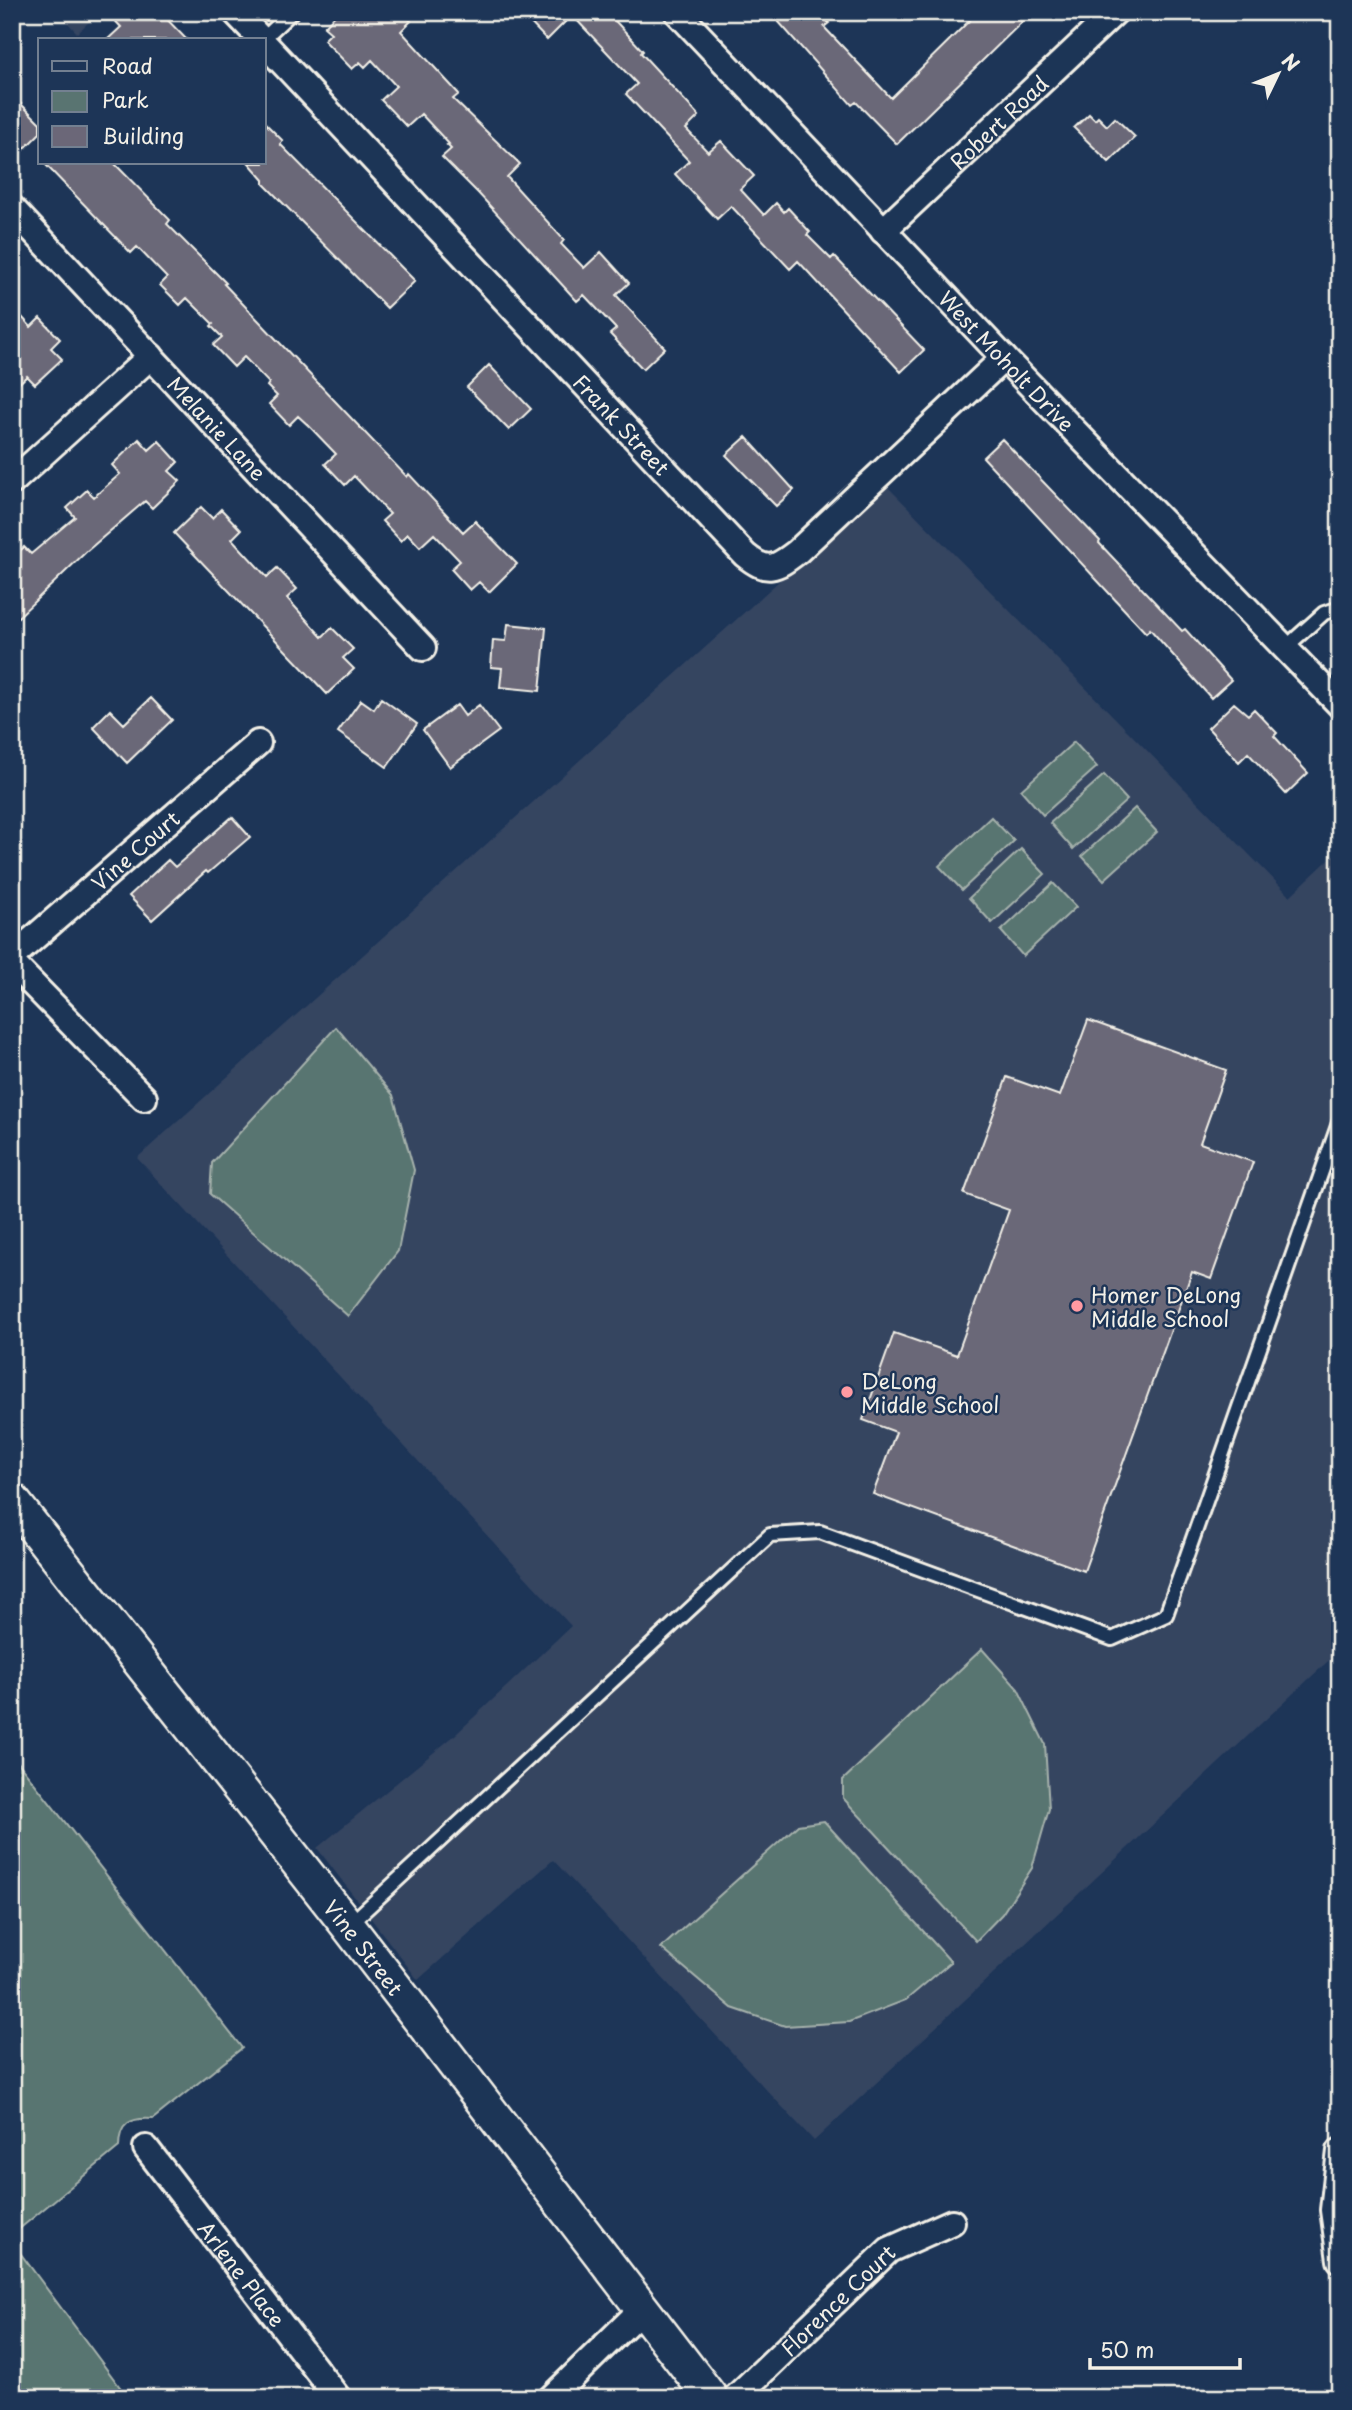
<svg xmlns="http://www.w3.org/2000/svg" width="1352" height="2410" font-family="'Playpen Sans',sans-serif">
	<rect width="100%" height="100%" fill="#1d3557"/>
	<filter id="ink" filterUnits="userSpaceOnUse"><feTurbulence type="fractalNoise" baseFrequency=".0143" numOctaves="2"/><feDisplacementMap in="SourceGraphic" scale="14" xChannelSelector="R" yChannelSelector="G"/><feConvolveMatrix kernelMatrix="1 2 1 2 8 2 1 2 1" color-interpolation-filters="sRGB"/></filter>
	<g filter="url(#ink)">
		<path fill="#344461" d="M 58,12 L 100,12 L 77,33 Z
			M 886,485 L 1290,896 L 1340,849 L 1340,1650 L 814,2141 L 553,1860 L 418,1980 L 317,1848 L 455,1735 L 571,1626 L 137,1158 Z"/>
		<path fill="#597471" stroke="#a6b2ac" stroke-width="2" d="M 1074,742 L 1097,767 L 1043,815 L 1021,790 Z
			M 1104,775 L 1127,800 L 1073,849 L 1050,823 Z
			M 1135,808 L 1157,832 L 1104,880 L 1082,856 Z
			M 991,817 L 1014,841 L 962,890 L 939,866 Z
			M 1021,849 L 1045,874 L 992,923 L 969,898 Z
			M 1053,883 L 1076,907 L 1023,956 L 1001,931 Z
			M 336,1027 L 393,1095 L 414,1170 L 398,1251 L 348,1316 L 210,1194 L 212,1163 Z
			M 982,1649 L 1018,1689 L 1045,1744 L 1049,1809 L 1032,1868 L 1002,1914 L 976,1941 L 843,1798 L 843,1780 Z
			M 17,1761 L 242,2048 L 153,2119 C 131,2117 119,2123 119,2147 L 12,2235 L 12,1765 Z
			M 824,1821 L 951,1962 L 906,2000 L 849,2022 L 785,2026 L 732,2008 L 661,1948 L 798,1825 Z
			M 12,2242 L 128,2398 L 12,2398 Z"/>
		<path fill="#6b6778" stroke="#f4f1e8" stroke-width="2" d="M 107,12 L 160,12 L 187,40 L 107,40 L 121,27 Z
			M 338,12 L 402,12 L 411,21 L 401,31 L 459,94 L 453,99 L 520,164 L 507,177 L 564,240 L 561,244 L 584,268 L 601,252 L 629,283 L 616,295 L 665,348 L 643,369 L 610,334 L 616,329 L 584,295 L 577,301 L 478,193 L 442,157 L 451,149 L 447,145 L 449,144 L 421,114 L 407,127 L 381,100 L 396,86 L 372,60 L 365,67 L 360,62 L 352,69 L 324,40 L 331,33 L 324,27 Z
			M 520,12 L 607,12 L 643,51 L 641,53 L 699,116 L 686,129 L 708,152 L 721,141 L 754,176 L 740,189 L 764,215 L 776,203 L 784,212 L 788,208 L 810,232 L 807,235 L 831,259 L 834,256 L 924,350 L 901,372 L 798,261 L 790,269 L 731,206 L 717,219 L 675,174 L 689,161 L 626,94 L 637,84 L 572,15 L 547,40 Z
			M 770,12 L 819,12 L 829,23 L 824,27 L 891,98 L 978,12 L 1013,12 L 1022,22 L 897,144 L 856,102 L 852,105 Z
			M 12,95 L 40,123 L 40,133 L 23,150 L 12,139 Z
			M 1089,114 L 1095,120 L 1098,117 L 1107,126 L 1115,118 L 1135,137 L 1109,162 L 1074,128 Z
			M 264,122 L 283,141 L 280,144 L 415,281 L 387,308 L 264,184 L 264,180 L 249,163 L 264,163 Z
			M 44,163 L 114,163 L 170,220 L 167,224 L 226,283 L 224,284 L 407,477 L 409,474 L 463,532 L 475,521 L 517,564 L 489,592 L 479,582 L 470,590 L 451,569 L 460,561 L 434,534 L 420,547 L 408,534 L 401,541 L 382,521 L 390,514 L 354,476 L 345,485 L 325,464 L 336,454 L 310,427 L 298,416 L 289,425 L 269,404 L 277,396 L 267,386 L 269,383 L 244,357 L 234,367 L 213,345 L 222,337 L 211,326 L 213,324 L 187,298 L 180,305 L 160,285 L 167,278 L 137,247 L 131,253 Z
			M 21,316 L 31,327 L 40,318 L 60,339 L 51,348 L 62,359 L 35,384 L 27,376 L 12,390 L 12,324 Z
			M 489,365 L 531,409 L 509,430 L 467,387 Z
			M 746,437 L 794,490 L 776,506 L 726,455 Z
			M 139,439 L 149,450 L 159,441 L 178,462 L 169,471 L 180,481 L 152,508 L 145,501 L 87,551 L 12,623 L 12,558 L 24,547 L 31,554 L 75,517 L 67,508 L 87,490 L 94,497 L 120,474 L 112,465 Z
			M 1002,439 L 1100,541 L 1099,543 L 1182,631 L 1185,629 L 1231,680 L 1211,698 L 1150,629 L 1146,633 L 983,457 Z
			M 201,507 L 212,518 L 221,509 L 241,530 L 232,539 L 267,577 L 277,568 L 297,589 L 287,598 L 322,637 L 332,628 L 353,649 L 343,658 L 354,669 L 327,694 L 174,533 Z
			M 508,624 L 546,628 L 540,691 L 500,687 L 502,668 L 491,667 L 493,640 L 506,641 Z
			M 151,698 L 172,720 L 127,763 L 93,727 L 110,710 L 124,724 Z
			M 381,698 L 417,724 L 387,767 L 338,732 L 361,700 L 374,709 Z
			M 1234,703 L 1248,715 L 1254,709 L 1277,733 L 1274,736 L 1308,773 L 1286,794 L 1248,753 L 1239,762 L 1208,728 Z
			M 457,705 L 465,716 L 479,705 L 499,731 L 450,767 L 423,730 Z
			M 232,817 L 250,837 L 208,873 L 206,871 L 152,920 L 129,896 L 168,860 L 175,867 Z
			M 1088,1020 L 1226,1070 L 1200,1143 L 1253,1162 L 1211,1279 L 1192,1272 L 1084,1571 L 873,1494 L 896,1432 L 863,1420 L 894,1333 L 957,1355 L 1009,1210 L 964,1194 L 1007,1077 L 1060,1096 Z"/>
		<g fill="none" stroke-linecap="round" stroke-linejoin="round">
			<defs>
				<path id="lane" d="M 262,40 L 292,12
					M 1285,648 L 1324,613 L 1340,608
					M 349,1925 L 770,1535 L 820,1532 L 1112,1639 L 1166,1615 L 1340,1120"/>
				<g id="street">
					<path d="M 235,12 L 262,40"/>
					<path id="s1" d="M 677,12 L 1004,358 L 1340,705"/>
					<path id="s2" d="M 264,43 L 745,555 C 767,573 775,569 797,552 L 1004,358"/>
					<path id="s3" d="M 12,208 L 423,648"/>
					<path id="s4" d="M 883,231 L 1115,12"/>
					<path d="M 12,482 L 151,356"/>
					<path id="s5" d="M 12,957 L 258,743"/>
					<path d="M 12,963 L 144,1098"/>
					<path id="s6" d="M 146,2148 L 338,2398"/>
					<path d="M 1340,2151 L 1333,2210 L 1340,2260"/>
					<path d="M 551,2398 L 643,2308"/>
					<path id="s7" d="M 735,2398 L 889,2250 L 952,2222"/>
				</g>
				<g id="secondary">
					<path id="s8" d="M 12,1500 L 348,1926 L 711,2398"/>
				</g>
			</defs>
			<use href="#lane" stroke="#f4f1e8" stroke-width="18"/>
			<use href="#street" stroke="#f4f1e8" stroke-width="30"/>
			<use href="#secondary" stroke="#f4f1e8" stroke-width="38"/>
			<use href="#lane" stroke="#1d3557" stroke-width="12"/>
			<use href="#street" stroke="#1d3557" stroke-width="24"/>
			<use href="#secondary" stroke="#1d3557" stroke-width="33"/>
		</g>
	</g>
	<g fill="#ff9aa2" stroke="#1d3557" stroke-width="2.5">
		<circle cx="1077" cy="1306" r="7"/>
		<circle cx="847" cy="1392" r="7"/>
	</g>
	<g text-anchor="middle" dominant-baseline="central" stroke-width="5" stroke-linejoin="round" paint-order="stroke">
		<g font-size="21" fill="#f4f1e8" stroke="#1d3557">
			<text stroke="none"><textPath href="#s4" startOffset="159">Robert Road</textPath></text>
			<text stroke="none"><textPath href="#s1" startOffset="480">West Moholt Drive</textPath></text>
			<text stroke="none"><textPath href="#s2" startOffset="523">Frank Street</textPath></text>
			<text stroke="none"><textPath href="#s3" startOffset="301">Melanie Lane</textPath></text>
			<text stroke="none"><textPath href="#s5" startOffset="163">Vine Court</textPath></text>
			<text stroke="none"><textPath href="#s8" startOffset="569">Vine Street</textPath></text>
			<text stroke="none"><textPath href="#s6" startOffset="158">Arlene Place</textPath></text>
			<text stroke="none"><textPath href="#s7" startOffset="142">Florence Court</textPath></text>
		</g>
		<g font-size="21" fill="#f4f1e8" stroke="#1d3557" text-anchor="start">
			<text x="1091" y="1294">Homer DeLong<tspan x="1091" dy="24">Middle School</tspan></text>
			<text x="861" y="1380">DeLong<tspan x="861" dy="24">Middle School</tspan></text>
		</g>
	</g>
	<rect width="1352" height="2410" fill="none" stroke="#1d3557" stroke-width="42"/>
	<rect x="21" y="21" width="1310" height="2368" fill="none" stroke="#f4f1e8" stroke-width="2.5" filter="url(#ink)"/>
	<rect x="38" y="38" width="228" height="126" fill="#1d3557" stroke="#738091" stroke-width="2"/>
	<rect x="52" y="61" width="35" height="10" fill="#1d3557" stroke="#738091" stroke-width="2"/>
	<text x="102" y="74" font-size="21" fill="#f4f1e8">Road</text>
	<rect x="52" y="91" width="35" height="21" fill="#597471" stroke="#738091" stroke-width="2"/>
	<text x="102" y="108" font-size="21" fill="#f4f1e8">Park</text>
	<rect x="52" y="126" width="35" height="21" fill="#6b6778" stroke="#738091" stroke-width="2"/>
	<text x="102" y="144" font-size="21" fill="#f4f1e8">Building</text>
	<g transform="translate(1278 74) rotate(47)" stroke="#1d3557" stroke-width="5" paint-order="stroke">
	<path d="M0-5L12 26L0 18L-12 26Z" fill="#f4f1e8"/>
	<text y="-10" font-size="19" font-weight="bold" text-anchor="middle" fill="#f4f1e8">N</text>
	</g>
	<path d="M1090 2358v10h150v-10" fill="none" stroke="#f4f1e8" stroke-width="3.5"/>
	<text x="1100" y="2358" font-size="21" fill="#f4f1e8" stroke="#1d3557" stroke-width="5" paint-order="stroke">50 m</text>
</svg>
